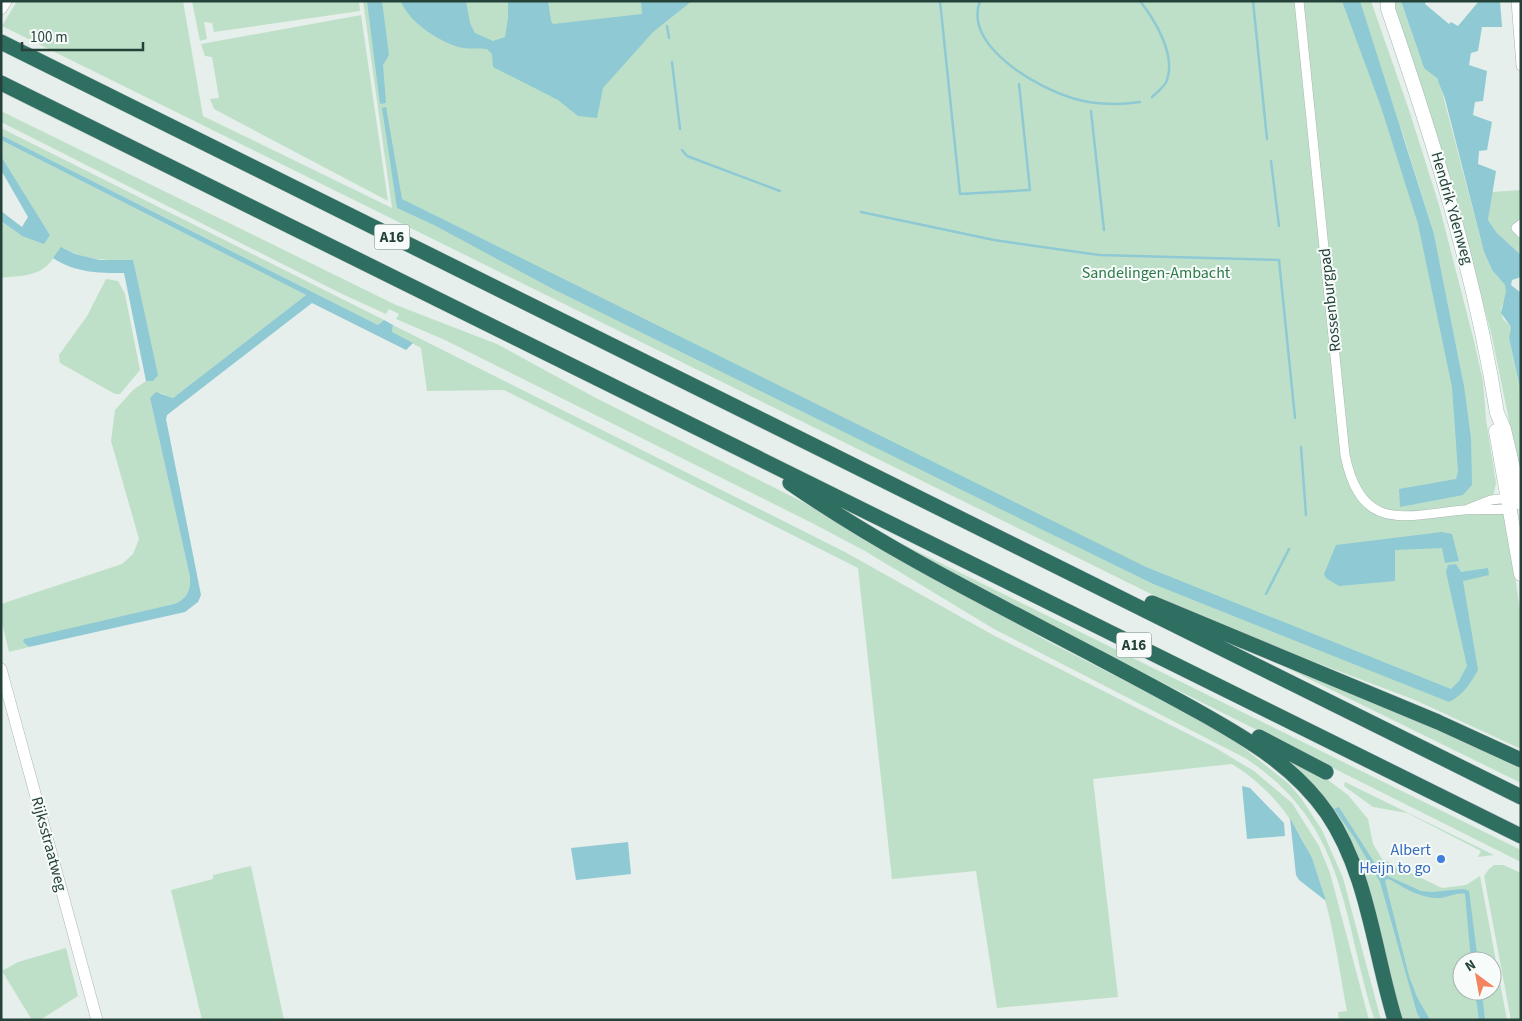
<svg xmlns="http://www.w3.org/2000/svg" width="1522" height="1021" font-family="'Source Sans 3',sans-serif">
	<rect width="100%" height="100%" fill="#e6efeb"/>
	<path fill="#bfe0c8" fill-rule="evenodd" d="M 17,1 L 183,1 L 203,116 L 392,208 L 363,1 L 1371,1 L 1410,113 L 1439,205 L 1474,341 L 1483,381 L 1486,419 L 1496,483 L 1493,497 L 1482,499 L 1506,516 L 1521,617 L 1521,749 L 1415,700 L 1249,637 L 1151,594 L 2,26 ZM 1400,125 L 1434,234 L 1464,386 ZM 779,399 L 1152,572 L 1447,695 L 1274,632 L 1153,584 Z
		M 192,1 L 359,1 L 360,11 L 214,32 L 212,23 L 204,22 L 207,39 L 200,41 Z
		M 1390,1 L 1401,1 L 1424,68 L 1434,73 L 1440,84 L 1484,252 L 1492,270 L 1505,285 L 1507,291 L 1501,309 L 1503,319 L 1511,327 L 1509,338 L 1521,392 L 1521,479 L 1492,337 L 1456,200 L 1428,107 Z
		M 361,15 L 388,201 L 214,109 L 210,99 L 219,98 L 212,57 L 205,56 L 201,44 Z
		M 1,111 L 396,305 L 497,344 L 594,397 L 799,500 L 1049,642 L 1194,716 L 1239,744 L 1289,784 L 1301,798 L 1322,830 L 1343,878 L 1381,1020 L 1374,1018 C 1341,913 1347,825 1245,758 L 994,629 L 865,551 L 814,524 L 445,340 L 396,319 L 399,314 L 389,309 L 386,314 L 340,293 L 1,122 Z
		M 1,128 L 384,320 L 378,325 L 1,135 Z
		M 1,140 L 306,295 L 173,398 L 161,393 L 150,398 L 190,577 C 191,590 187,599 174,604 L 23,642 L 29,647 L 9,652 L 1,619 L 1,604 L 122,564 L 133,554 L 139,539 L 111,441 L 115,410 L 133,390 L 146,381 L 153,381 L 133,260 C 108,261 86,260 63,248 C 55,253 52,263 44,268 C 33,277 15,276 1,278 L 1,221 L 22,236 L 50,235 L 1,156 Z
		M 1521,190 L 1521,218 L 1514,226 L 1521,236 L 1521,255 L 1497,233 L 1488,220 L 1492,192 Z
		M 106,279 L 118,281 L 125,294 L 140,370 L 120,394 L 115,394 L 60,363 L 59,355 L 87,316 Z
		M 393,325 L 845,552 L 993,635 L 1214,747 L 1254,771 L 1292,803 L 1319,846 L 1330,873 L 1369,1020 L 1339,1020 L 1338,1012 L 1347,1011 C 1330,917 1322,820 1232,764 L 1093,779 L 1118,997 L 997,1008 L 976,871 L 892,879 L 858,568 L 504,390 L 427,391 L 421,348 L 392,332 Z
		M 874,530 L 1521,850 L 1521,862 L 1117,660 Z
		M 1285,667 L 1394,708 L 1521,765 L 1521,783 Z
		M 1266,743 L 1316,771 L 1348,795 L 1368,819 L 1373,844 L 1382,859 L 1442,888 L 1466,885 L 1480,876 L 1507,1020 L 1397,1020 L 1351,855 ZM 1462,961 L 1492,961 L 1492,991 L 1462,991 Z
		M 1345,782 L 1494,855 L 1478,857 L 1481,851 L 1407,813 L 1373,807 L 1344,786 Z
		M 1494,865 L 1503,865 L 1521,873 L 1521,1020 L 1511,1020 L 1484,876 L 1489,869 Z
		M 251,866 L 284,1020 L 202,1020 L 171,890 L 213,879 L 213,875 Z
		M 66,948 L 78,996 L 40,1020 L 32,1020 L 2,971 L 18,962 Z"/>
	<path fill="#8ec9d4" d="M 367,1 L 382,1 L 389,55 L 383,65 L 386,103 L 380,104 Z
		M 401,1 L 466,1 L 470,23 L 475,33 L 493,41 L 505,37 L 508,18 L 508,1 L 548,1 L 551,21 L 553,24 L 642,14 L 641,1 L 692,1 L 653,32 L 603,88 L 597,118 L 578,116 L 558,100 L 493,67 L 492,54 L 487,49 C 480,48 471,49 463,48 C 442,44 408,22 401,1 Z
		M 1342,1 L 1360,1 L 1434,234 L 1464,386 L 1471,438 L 1472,485 L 1463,495 L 1400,507 L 1399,489 L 1456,479 L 1458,471 L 1452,387 L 1418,224 L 1381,107 Z
		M 1401,1 L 1426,1 L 1425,4 L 1449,24 L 1451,22 L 1458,26 L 1479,1 L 1500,1 L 1502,27 L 1482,27 L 1478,51 L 1471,53 L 1469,65 L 1487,71 L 1483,101 L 1475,102 L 1473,115 L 1492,122 L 1487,150 L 1479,151 L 1478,164 L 1496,171 L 1488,220 L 1497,233 L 1521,255 L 1521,277 L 1512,280 L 1511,285 L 1521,293 L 1521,392 L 1509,338 L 1511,327 L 1501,313 L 1506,291 L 1505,285 L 1492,270 L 1484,252 L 1445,99 L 1437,78 L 1424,68 Z
		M 386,107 L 402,199 L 1146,567 L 1451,689 L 1459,681 L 1467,666 L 1446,572 L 1448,565 L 1456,564 L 1461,572 L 1488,568 L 1489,575 L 1463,581 L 1478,670 C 1470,684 1463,695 1449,702 L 1153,584 L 551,288 L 434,225 L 397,208 L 382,108 Z
		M 1,135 L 378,325 L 384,320 L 393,325 L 392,332 L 413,343 L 406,350 L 312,303 L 167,415 L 166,419 L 201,595 L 198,602 L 185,612 L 29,647 L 23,642 L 24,639 L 174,604 C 187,599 191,590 190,577 L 150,398 L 156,392 L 173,398 L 306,295 L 1,140 Z
		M 1,156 L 50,235 L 44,244 L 22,236 L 1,221 L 1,211 L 22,227 L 28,217 L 1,170 Z
		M 61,247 L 75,254 L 100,260 L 133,260 L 158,375 L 153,381 L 146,381 L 124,273 C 98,273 76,273 53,258 Z
		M 1442,532 L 1452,534 L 1459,561 L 1445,563 L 1442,548 L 1395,550 L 1395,581 L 1339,586 L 1326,578 L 1324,574 L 1336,545 Z
		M 1242,786 L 1250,788 L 1284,823 L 1285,836 L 1247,839 Z
		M 1339,807 L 1381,873 L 1421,891 L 1432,892 L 1463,889 L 1469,891 L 1478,961 L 1471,961 L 1465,894 C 1455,892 1448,898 1439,898 C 1422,899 1404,888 1391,880 L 1387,879 L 1385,881 L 1409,976 L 1417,997 L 1430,1020 L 1421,1020 L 1417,1013 L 1380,882 L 1354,837 L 1334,809 Z
		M 1290,818 L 1312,858 L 1326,901 L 1299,880 L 1296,875 Z
		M 628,842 L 631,874 L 576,880 L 571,848 Z
		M 1475,991 L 1482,991 L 1485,1020 L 1479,1020 Z"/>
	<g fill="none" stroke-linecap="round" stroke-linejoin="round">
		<path stroke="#8ec9d4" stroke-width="2.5" d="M 940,1 L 960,194 L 1030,190 L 1019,84
			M 980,1 C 963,46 1038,88 1072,98 C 1094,105 1118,105 1140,102
			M 1140,1 C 1155,20 1176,55 1167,80 C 1165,87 1157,92 1152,97
			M 1253,1 L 1267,139
			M 667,26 L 669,38
			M 672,62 L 680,129
			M 1091,111 L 1104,230
			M 682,150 L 687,156 L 780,191
			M 1271,161 L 1279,226
			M 861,212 L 994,240 L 1099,255 L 1279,260 L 1295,418
			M 1301,447 L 1306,515
			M 1266,594 L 1289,549"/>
		<defs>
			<path id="minor" d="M 1299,1 L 1345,455 C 1361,533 1403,516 1463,510 C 1478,509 1494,510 1509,509
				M 1516,1 L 1521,66
				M 1521,224 L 1516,228 L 1521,233
				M 1468,509 L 1491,500 L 1508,498"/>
			<path id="tertiary" d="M 1,9 L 6,1
				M 1,669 L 97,1020"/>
			<path id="secondary" d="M 1388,1 L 1388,9 C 1434,142 1475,274 1497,413 L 1504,429 L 1521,503
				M 1496,431 L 1521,574"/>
			<path id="motorway" d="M 1,42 L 1521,797
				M 1,83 L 1521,836
				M 790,483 C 888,551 995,603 1099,658 C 1133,676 1167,694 1201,713 C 1249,740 1295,767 1327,813 C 1368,873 1374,952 1395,1020
				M 1152,603 L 1438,722 L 1521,760
				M 1259,737 L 1326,772"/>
		</defs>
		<use href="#minor" stroke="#a8b8b2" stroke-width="10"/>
		<use href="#tertiary" stroke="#a8b8b2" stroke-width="12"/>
		<use href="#secondary" stroke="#a4bbb3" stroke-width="15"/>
		<use href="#motorway" stroke="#c2cac8" stroke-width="16"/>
		<use href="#minor" stroke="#fff" stroke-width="9"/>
		<use href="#tertiary" stroke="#fff" stroke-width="11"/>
		<use href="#secondary" stroke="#fff" stroke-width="14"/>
		<use href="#motorway" stroke="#2f6f62" stroke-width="15"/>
	</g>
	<circle fill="#3f7fe0" stroke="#f7fbf9" stroke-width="2" cx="1441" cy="859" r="5"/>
	<g text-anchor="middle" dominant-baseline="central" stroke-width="4" stroke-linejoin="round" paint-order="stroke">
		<g fill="#f7fbf9" stroke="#637a73" stroke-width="1">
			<rect x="374.5" y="224.5" width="35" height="25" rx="4"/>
			<rect x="1116.5" y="632.5" width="35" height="25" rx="4"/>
		</g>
		<g font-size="15" font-weight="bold" fill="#24423a">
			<text x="392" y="237">A16</text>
			<text x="1134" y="645">A16</text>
		</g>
		<g font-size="16" fill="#24423a" stroke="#f7fbf9">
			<text transform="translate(1452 208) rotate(74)">Hendrik Ydenweg</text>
			<text transform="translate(1330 300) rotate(-96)">Rossenburgpad</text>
			<text transform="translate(49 844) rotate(75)">Rijksstraatweg</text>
		</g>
		<g font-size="16" fill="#2d7a4b" stroke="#f7fbf9">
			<text x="1156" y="273">Sandelingen-Ambacht</text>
		</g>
		<g font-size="16" fill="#366cbe" stroke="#f7fbf9" text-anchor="end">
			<text x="1431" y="850">Albert<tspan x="1431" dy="18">Heijn to go</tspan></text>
		</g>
	</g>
	<rect width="1522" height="1021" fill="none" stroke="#24423a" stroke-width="5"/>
	<g transform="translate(1477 976) rotate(328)"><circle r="24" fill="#f7fbf9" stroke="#a3b1ad"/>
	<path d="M0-4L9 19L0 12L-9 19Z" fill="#f4845f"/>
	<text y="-8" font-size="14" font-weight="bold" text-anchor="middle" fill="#24423a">N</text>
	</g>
	<path d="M22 42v8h121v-8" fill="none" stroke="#24423a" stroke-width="2.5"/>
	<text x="30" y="42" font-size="15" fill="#24423a" stroke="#f7fbf9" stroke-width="4" paint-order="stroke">100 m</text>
</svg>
